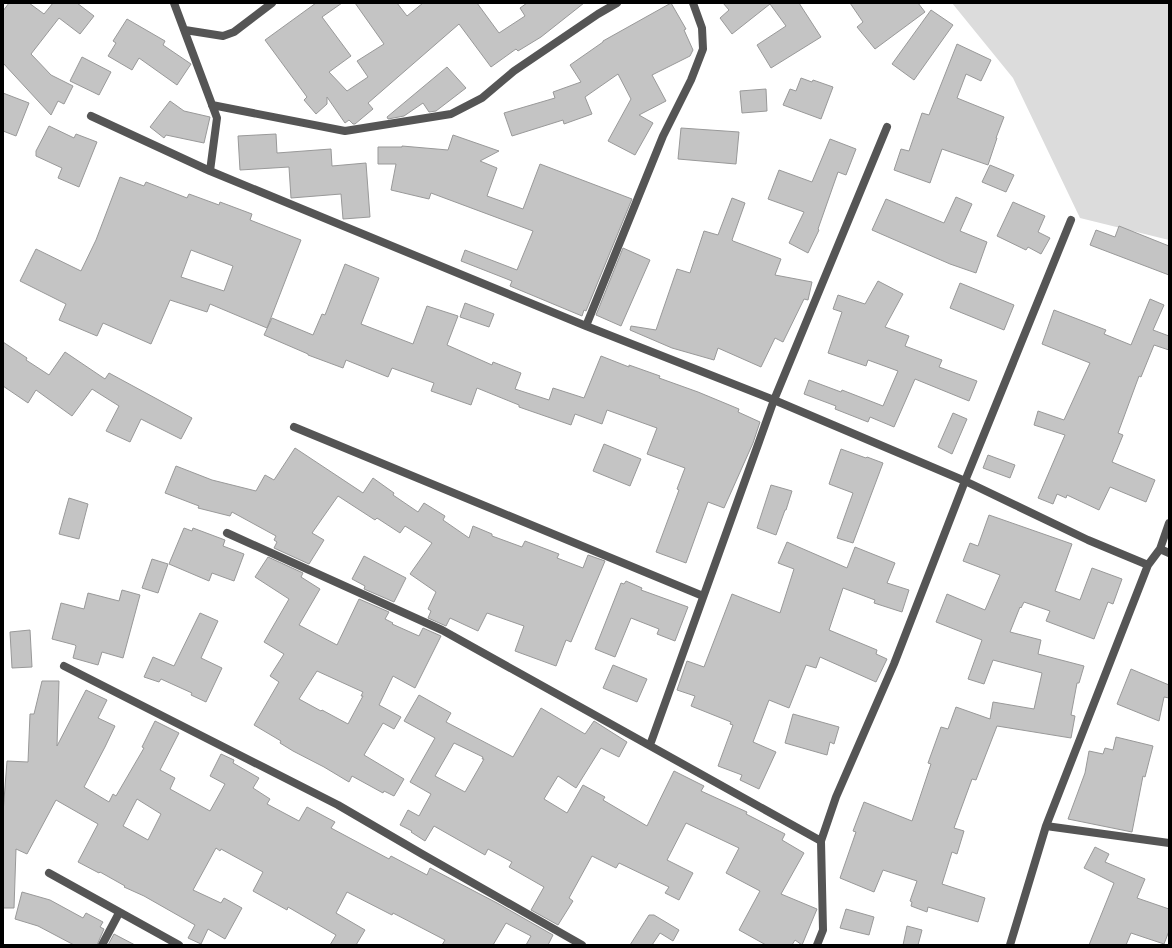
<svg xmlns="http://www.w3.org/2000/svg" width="1172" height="948" font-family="Inter,sans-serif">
	<rect width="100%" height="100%" fill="#fff"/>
	<path fill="#dcdcdc" d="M 952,3 L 1169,3 L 1169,240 L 1080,218 L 1013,78 Z"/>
	<path fill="#c4c4c4" stroke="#999" fill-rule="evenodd" d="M 9,3 L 29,3 L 44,14 L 53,3 L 77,3 L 94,16 L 80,34 L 59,18 L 31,54 L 51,75 L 73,86 L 64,104 L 58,101 L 51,115 L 3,63 L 3,11 Z
		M 316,3 L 342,3 L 322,17 L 351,56 L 329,72 L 347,91 L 368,77 L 357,61 L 384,44 L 355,3 L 397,3 L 407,16 L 423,3 L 477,3 L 499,33 L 525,16 L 520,8 L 527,3 L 584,3 L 541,37 L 518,51 L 516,49 L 491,67 L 459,24 L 368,103 L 373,109 L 355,124 L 353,124 L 349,120 L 345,123 L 327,97 L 327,104 L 316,114 L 304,100 L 307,97 L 265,40 Z
		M 671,3 L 686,29 L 684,30 L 693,50 L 690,56 L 652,75 L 666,101 L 639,115 L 653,123 L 635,155 L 608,141 L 631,99 L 618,74 L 585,97 L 592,114 L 564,124 L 563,120 L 512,136 L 504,113 L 555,98 L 553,92 L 581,82 L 570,65 L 603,42 L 603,41 Z
		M 723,3 L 799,3 L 821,37 L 771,68 L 757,45 L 786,26 L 770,4 L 732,34 L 720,18 L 729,10 Z
		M 850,3 L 918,3 L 925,12 L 875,49 L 857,27 L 863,22 Z
		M 931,10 L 953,25 L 914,80 L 892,64 Z
		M 127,19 L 165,41 L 163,45 L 191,64 L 177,85 L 139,58 L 132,70 L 108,56 L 116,43 L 113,41 Z
		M 957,44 L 991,60 L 981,81 L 966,74 L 957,98 L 1004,117 L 996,138 L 997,138 L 988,165 L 942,149 L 930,183 L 894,170 L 901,149 L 909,151 L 922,113 L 929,115 Z
		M 82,57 L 111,72 L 99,95 L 70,81 Z
		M 447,67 L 466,88 L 436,111 L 429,112 L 423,103 L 404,116 L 388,119 L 387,117 Z
		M 801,78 L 812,82 L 813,80 L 833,87 L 821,119 L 783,105 L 790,89 L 796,91 Z
		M 766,89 L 767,111 L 742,113 L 740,91 Z
		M 3,93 L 29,103 L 16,136 L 3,131 Z
		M 170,101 L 184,111 L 210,117 L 204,143 L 166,135 L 164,138 L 150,127 Z
		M 49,126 L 74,138 L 76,134 L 97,142 L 79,187 L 58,178 L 62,168 L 36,156 L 36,151 Z
		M 681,128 L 739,132 L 736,164 L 678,159 Z
		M 276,134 L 277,153 L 331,149 L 332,166 L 366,163 L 370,217 L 343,219 L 341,194 L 291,198 L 289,167 L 240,170 L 238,136 Z
		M 453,135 L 499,151 L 480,161 L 497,168 L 487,196 L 523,209 L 540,164 L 632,199 L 586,311 L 584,310 L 582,316 L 510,286 L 512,281 L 461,261 L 465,250 L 517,270 L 533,231 L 431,193 L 429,199 L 391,190 L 396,164 L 378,164 L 378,147 L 402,147 L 402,146 L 448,150 Z
		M 830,139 L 856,149 L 846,175 L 838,172 L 818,229 L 819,230 L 808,253 L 789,243 L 804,212 L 768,199 L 779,170 L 812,182 Z
		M 990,165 L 1014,175 L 1006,192 L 982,182 Z
		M 120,177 L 144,186 L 146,182 L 187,198 L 189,194 L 219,205 L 220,202 L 252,214 L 250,220 L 301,240 L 267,328 L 210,304 L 207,312 L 170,300 L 151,344 L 103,323 L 97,336 L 59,320 L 66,304 L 20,281 L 36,249 L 81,271 L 96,240 ZM 191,250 L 233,266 L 224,291 L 181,277 Z
		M 956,197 L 972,204 L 960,231 L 987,242 L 976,273 L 950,264 L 872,230 L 886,199 L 944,223 Z
		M 732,198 L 745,203 L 732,240 L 733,241 L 781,259 L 775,275 L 812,282 L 808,300 L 804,299 L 783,342 L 775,338 L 761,367 L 718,348 L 714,360 L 672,348 L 630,330 L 631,326 L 656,330 L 677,269 L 690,273 L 704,231 L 718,235 Z
		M 1013,202 L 1045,216 L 1038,232 L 1050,238 L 1041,254 L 1028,247 L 1026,250 L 997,236 Z
		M 1119,226 L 1169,246 L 1169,275 L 1090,245 L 1096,230 L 1115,237 Z
		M 623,248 L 650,260 L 621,326 L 596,315 Z
		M 345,264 L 379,278 L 361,324 L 413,344 L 427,306 L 458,316 L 447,345 L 492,365 L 493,362 L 521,373 L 515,389 L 549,400 L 553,388 L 584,398 L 601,356 L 629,367 L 629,365 L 660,376 L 659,378 L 698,392 L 739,409 L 738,412 L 760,422 L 753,443 L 724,508 L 708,502 L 686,563 L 656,552 L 679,490 L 677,489 L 685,468 L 647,454 L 657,428 L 607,410 L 602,424 L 575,414 L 571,425 L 519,407 L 519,405 L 477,388 L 471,405 L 431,391 L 434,383 L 392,368 L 388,377 L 346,360 L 343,368 L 308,355 L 308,354 L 264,335 L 272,318 L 313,335 L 322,314 L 325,315 Z
		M 878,281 L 903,294 L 885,327 L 909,336 L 905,346 L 942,360 L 939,367 L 977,381 L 969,401 L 915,379 L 894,427 L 870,417 L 868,422 L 835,409 L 836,406 L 804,394 L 809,380 L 841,392 L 842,390 L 883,406 L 898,371 L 868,360 L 866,366 L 828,353 L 842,312 L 833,309 L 838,295 L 865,304 Z
		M 960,283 L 1014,305 L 1004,330 L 950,308 Z
		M 1150,299 L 1164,305 L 1153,330 L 1169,336 L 1169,350 L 1154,345 L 1141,377 L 1139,376 L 1118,433 L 1123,435 L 1112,462 L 1155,480 L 1146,502 L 1110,487 L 1099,510 L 1067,495 L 1066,498 L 1057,494 L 1053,504 L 1038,498 L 1065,435 L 1034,425 L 1038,411 L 1064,420 L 1090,363 L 1042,344 L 1054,310 L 1106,330 L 1104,334 L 1131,345 Z
		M 465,303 L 494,314 L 489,327 L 460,317 Z
		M 3,342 L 27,358 L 26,360 L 49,375 L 65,352 L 105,379 L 109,373 L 192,418 L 181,439 L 141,419 L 130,442 L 106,431 L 119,406 L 92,389 L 72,416 L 36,390 L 28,403 L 3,386 Z
		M 953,413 L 967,419 L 952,454 L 938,447 Z
		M 604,444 L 641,459 L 630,486 L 593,471 Z
		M 295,448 L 363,493 L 373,478 L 394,493 L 393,495 L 418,512 L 424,503 L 445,516 L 443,520 L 469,538 L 473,526 L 492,534 L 492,536 L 522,547 L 525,541 L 559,554 L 557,558 L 583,568 L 588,555 L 605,561 L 571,642 L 566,640 L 556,666 L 515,651 L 524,626 L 487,613 L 478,631 L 450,618 L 446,626 L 428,618 L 431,611 L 428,609 L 436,592 L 410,574 L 432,543 L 405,526 L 400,533 L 377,518 L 375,520 L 338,496 L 312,533 L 324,540 L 309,564 L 274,548 L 277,542 L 274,540 L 276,536 L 232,512 L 230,516 L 198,508 L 199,506 L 165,493 L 176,466 L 212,480 L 256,491 L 265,475 L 274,480 Z
		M 841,449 L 866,458 L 867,457 L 883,463 L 853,543 L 837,538 L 853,493 L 829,484 Z
		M 988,455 L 1015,465 L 1010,478 L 983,468 Z
		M 771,485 L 792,491 L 786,510 L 785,510 L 776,535 L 757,528 Z
		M 69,498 L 88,504 L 79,539 L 59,534 Z
		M 989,515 L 1072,544 L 1055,591 L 1080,600 L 1092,568 L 1122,579 L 1113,604 L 1108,602 L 1094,639 L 1046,621 L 1050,611 L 1024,602 L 1021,608 L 1020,607 L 1010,632 L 1041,640 L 1038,654 L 1084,666 L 1079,683 L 1077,683 L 1071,715 L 1075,716 L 1071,738 L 997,726 L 976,780 L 972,779 L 954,828 L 964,831 L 957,854 L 952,852 L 942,884 L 985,898 L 978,922 L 928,907 L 927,912 L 911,906 L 912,902 L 910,901 L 917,881 L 883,870 L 874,892 L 840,878 L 856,832 L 853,831 L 864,802 L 912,821 L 931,764 L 928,763 L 941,727 L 948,729 L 956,707 L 990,719 L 993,702 L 1034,709 L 1042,673 L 993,660 L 984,684 L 968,679 L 982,640 L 936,622 L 947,594 L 985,610 L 1000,575 L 963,561 L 970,543 L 978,546 Z
		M 184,528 L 192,531 L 193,528 L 225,540 L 223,546 L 244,554 L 234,581 L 212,573 L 209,581 L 169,564 Z
		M 787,542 L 847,568 L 855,547 L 895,563 L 887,583 L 909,590 L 902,612 L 874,603 L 875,600 L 843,588 L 829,630 L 877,650 L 876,654 L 887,659 L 876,682 L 820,657 L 816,668 L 806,665 L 789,708 L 769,700 L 753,742 L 776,752 L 759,789 L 740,780 L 742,775 L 718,766 L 733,725 L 730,724 L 731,722 L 691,706 L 695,696 L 677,690 L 687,661 L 704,667 L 732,594 L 780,613 L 794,569 L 778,563 Z
		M 364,556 L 406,578 L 394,602 L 364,589 L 365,586 L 352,579 Z
		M 268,557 L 303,573 L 301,577 L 320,589 L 299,625 L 337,645 L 359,599 L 389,612 L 385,619 L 393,623 L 392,624 L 419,636 L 423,628 L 441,636 L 415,688 L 393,676 L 379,705 L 401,717 L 394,729 L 383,723 L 364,755 L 404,779 L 394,796 L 384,791 L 383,793 L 352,776 L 349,782 L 324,767 L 293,751 L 280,743 L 281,741 L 254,725 L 279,682 L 270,676 L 284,654 L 264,642 L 289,599 L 255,577 ZM 317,671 L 363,692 L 361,696 L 363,696 L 348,724 L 322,710 L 321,711 L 299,699 Z
		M 152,559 L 168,564 L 158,593 L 142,588 Z
		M 626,581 L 642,588 L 641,590 L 688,607 L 675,641 L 657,634 L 659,629 L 631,618 L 615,657 L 595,649 L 621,583 L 624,584 Z
		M 122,590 L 140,595 L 123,658 L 102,652 L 98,665 L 73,658 L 76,646 L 75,645 L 52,639 L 61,603 L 84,609 L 88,593 L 119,601 Z
		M 200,613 L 218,621 L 201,658 L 222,668 L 206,702 L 191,695 L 192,693 L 161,679 L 159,682 L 144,677 L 153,657 L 174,666 Z
		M 30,630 L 32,667 L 12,668 L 10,632 Z
		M 613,665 L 647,679 L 637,702 L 603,688 Z
		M 1131,669 L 1169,685 L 1169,698 L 1164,697 L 1159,721 L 1117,704 Z
		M 42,681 L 59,681 L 57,746 L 86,690 L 107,700 L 98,718 L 115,726 L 105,747 L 84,787 L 109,802 L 113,794 L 116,796 L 144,748 L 142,747 L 155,721 L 179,733 L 160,770 L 175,778 L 170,789 L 210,811 L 225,784 L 210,776 L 221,754 L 234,760 L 233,763 L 259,778 L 253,788 L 270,799 L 267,804 L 299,821 L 307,807 L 335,822 L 331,828 L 389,859 L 391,856 L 427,875 L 430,868 L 497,903 L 553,935 L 548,945 L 526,945 L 531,936 L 506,923 L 493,945 L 442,945 L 445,940 L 393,913 L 392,915 L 347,892 L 336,913 L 365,930 L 356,945 L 330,945 L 336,935 L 288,907 L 287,910 L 253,891 L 263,872 L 221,849 L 220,851 L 216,848 L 193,890 L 221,903 L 224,898 L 242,908 L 225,939 L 208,929 L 201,944 L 188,938 L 195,925 L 144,896 L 124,887 L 125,886 L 100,872 L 99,873 L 78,862 L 98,824 L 56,800 L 27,854 L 16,849 L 14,908 L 3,908 L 3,813 L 7,761 L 28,762 L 30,714 L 34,714 ZM 137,799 L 161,814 L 148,840 L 123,826 Z
		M 419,695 L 451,713 L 446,722 L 513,757 L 541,708 L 585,734 L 594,721 L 627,742 L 619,757 L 601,748 L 576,788 L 558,776 L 544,799 L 567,813 L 583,785 L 605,797 L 603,800 L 647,826 L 674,771 L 704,786 L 701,791 L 747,812 L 746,814 L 785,834 L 782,840 L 804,853 L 781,894 L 817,909 L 802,945 L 795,940 L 792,945 L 766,945 L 739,930 L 760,891 L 726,873 L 739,848 L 686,823 L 667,860 L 693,873 L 679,900 L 665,893 L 669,887 L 619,863 L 616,868 L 592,856 L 569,898 L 573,901 L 558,925 L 531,910 L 544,887 L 509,867 L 512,862 L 488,849 L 485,855 L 434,826 L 425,841 L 411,832 L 412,831 L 400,825 L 408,810 L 419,816 L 431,794 L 410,782 L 435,738 L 404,721 ZM 454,743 L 483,757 L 482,759 L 484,759 L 465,792 L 435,776 Z
		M 793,714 L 839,727 L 834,744 L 830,742 L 827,755 L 785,743 Z
		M 1116,737 L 1153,746 L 1145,777 L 1143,776 L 1132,832 L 1068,819 L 1085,773 L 1089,751 L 1103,754 L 1105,748 L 1113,750 Z
		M 1095,847 L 1109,854 L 1105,862 L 1145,879 L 1137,898 L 1169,909 L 1169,931 L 1164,944 L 1131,933 L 1126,945 L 1089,945 L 1114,883 L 1084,868 Z
		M 22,892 L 50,900 L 83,918 L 86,913 L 103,922 L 100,927 L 104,929 L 97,945 L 74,945 L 38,926 L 15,919 Z
		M 846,909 L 874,917 L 869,935 L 840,928 Z
		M 649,915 L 654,915 L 679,930 L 673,941 L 660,933 L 652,945 L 630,945 Z
		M 907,926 L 922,930 L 918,945 L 903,945 Z
		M 114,934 L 135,945 L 108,945 Z"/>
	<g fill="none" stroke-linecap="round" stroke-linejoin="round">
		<path stroke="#555" stroke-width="8" d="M 174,3 L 217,118 L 210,171
			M 185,30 L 223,36 L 234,32 L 272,3
			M 212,105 L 345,131 L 451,114 L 482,98 L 514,71 L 598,14 L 617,3
			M 91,116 L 210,171 L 586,326 L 774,400 L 965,481 L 1088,540 L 1148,565
			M 586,326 L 663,136 L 691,80 L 703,49 L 702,28 L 693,3
			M 294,427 L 703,596
			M 1169,523 L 1160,549 L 1148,565 L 1046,826 L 1169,843
			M 227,533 L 442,630 L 821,841
			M 1160,549 L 1169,553
			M 64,666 L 338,805 L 422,854 L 582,945
			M 650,745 L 774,400 L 887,127
			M 49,873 L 179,945
			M 102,945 L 119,913
			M 817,945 L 823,930 L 821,841 L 836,797 L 894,664 L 965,481 L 1071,220
			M 1010,945 L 1046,826"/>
	</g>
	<rect width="1172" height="948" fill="none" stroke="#000000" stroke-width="8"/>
</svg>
